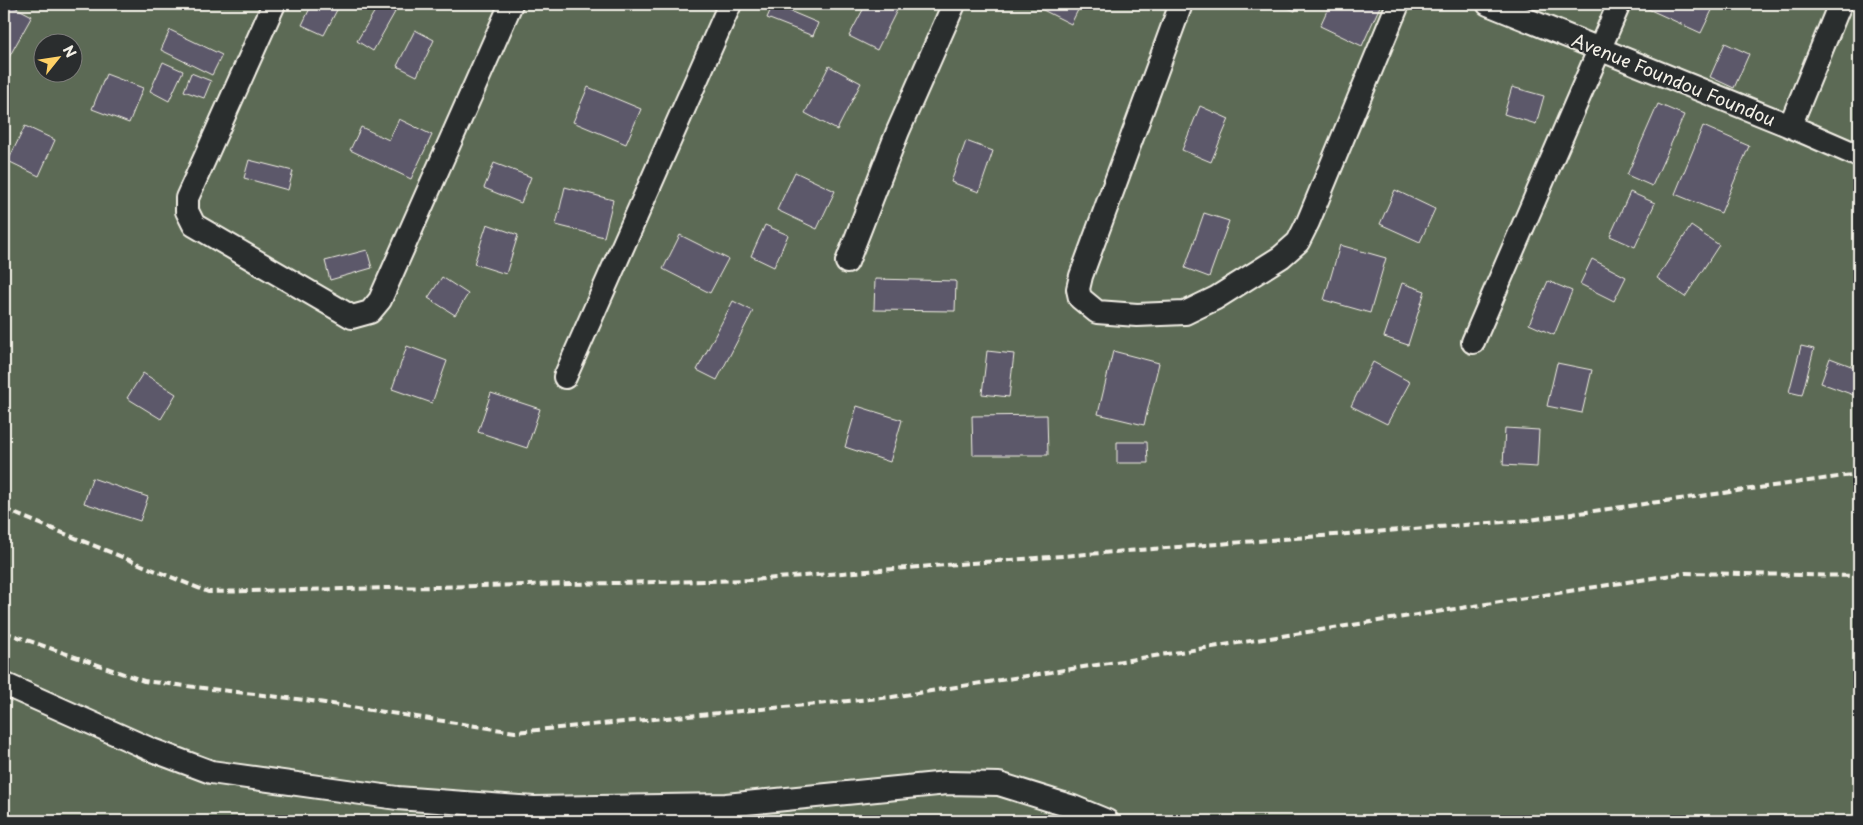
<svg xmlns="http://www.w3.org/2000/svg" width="1863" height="825" font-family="'Playpen Sans',sans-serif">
	<rect width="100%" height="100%" fill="#393a40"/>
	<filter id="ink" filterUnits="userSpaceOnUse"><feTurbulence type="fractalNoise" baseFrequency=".02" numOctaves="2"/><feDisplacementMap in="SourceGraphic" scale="10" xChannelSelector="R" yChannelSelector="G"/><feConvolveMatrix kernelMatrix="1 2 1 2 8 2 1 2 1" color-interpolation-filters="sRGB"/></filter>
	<g filter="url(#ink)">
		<path fill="#5c6b54" stroke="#a8ae9e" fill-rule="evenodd" d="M 4,4 L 1859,4 L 1859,821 L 4,821 ZM 42,42 L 72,42 L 72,72 L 42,72 Z"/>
		<path fill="#5c586a" stroke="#f4f1e8" d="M 4,4 L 9,4 L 32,16 L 4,66 Z
			M 312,4 L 340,4 L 324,35 L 302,25 Z
			M 379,4 L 395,12 L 373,51 L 357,41 Z
			M 773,4 L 818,23 L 813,36 L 767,18 Z
			M 866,4 L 900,4 L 877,50 L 849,36 Z
			M 1036,4 L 1081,4 L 1071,24 L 1035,6 Z
			M 1278,4 L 1298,4 L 1295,11 Z
			M 1330,4 L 1381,4 L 1362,46 L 1320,26 Z
			M 1648,4 L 1715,4 L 1701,33 L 1646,8 Z
			M 170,30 L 222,55 L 212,75 L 161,50 Z
			M 415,30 L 434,40 L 417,76 L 397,66 Z
			M 1725,43 L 1749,54 L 1734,88 L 1710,77 Z
			M 163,62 L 183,71 L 169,101 L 150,91 Z
			M 829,66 L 861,83 L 837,130 L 805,113 Z
			M 191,73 L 211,81 L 204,98 L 184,91 Z
			M 106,74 L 143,88 L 129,123 L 92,109 Z
			M 588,87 L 641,109 L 626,144 L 573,122 Z
			M 1512,87 L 1544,96 L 1536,124 L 1504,114 Z
			M 1658,104 L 1684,115 L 1652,186 L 1627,175 Z
			M 1200,106 L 1229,119 L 1211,162 L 1182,150 Z
			M 399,119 L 432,135 L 411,179 L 350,150 L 361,127 L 389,140 Z
			M 25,126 L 55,140 L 39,176 L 8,161 Z
			M 1703,126 L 1749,146 L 1721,213 L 1675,194 Z
			M 966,141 L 993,151 L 979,192 L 951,182 Z
			M 249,160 L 293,171 L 288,190 L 244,178 Z
			M 494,163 L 531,177 L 521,203 L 484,188 Z
			M 795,172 L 835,191 L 817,229 L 777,210 Z
			M 565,187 L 613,200 L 604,237 L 556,225 Z
			M 1395,190 L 1435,209 L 1420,242 L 1380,224 Z
			M 1630,192 L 1655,203 L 1635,247 L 1610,236 Z
			M 1204,213 L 1229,221 L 1209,277 L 1185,268 Z
			M 487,224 L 518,235 L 506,274 L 474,264 Z
			M 765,225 L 788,235 L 774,267 L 751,256 Z
			M 1691,226 L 1719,245 L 1685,297 L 1657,278 Z
			M 680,235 L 728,259 L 710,293 L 663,269 Z
			M 1340,245 L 1386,258 L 1370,313 L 1324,300 Z
			M 367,250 L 372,268 L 330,280 L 325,261 Z
			M 1592,259 L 1626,277 L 1614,301 L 1580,284 Z
			M 442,277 L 468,294 L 455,315 L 428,298 Z
			M 875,279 L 956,281 L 955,311 L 874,310 Z
			M 1548,281 L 1572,291 L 1554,335 L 1529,324 Z
			M 1402,283 L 1425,291 L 1408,345 L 1384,337 Z
			M 733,301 L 753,311 L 717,380 L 697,370 Z
			M 407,346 L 447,361 L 432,403 L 392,389 Z
			M 1801,346 L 1814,349 L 1802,395 L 1789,392 Z
			M 987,351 L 1014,354 L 1009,397 L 982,394 Z
			M 1113,351 L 1159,363 L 1144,425 L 1098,414 Z
			M 1830,358 L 1859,369 L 1859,397 L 1821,383 Z
			M 1373,362 L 1410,382 L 1387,424 L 1351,406 Z
			M 1557,363 L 1592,370 L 1582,413 L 1547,406 Z
			M 143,373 L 176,394 L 161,419 L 127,398 Z
			M 491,393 L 540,409 L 527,448 L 478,432 Z
			M 857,406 L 902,420 L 890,462 L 845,447 Z
			M 1047,415 L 1048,455 L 973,455 L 972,416 Z
			M 1505,428 L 1539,430 L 1537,467 L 1503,465 Z
			M 1117,442 L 1147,442 L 1148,463 L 1117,463 Z
			M 92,478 L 148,497 L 140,521 L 84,503 Z"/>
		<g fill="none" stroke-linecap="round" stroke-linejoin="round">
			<defs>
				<path id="street" d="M 274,4 L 187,198 L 187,211 L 194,225 L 352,317 L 370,312 L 380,300 L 511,4
					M 1181,4 L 1081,276 L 1078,289 L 1080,298 L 1097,312 L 1137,315 L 1185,313 L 1216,298 L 1281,257 L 1298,242 L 1308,222 L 1398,4
					M 1488,4 L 1790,126 L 1859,156
					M 1790,126 L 1840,4
					M 847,262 L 898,131 L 954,4
					M 1473,342 L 1619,4
					M 565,377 L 730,4
					M 4,684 L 152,750 L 211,772 L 397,798 L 534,808 L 726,805 L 947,783 L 999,784 L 1073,807 L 1107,821"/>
			</defs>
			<use href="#street" stroke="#f4f1e8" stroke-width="26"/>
			<use href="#street" stroke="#2a2d2e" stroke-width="22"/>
			<path stroke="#f4f1e8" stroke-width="4" stroke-dasharray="8 4" stroke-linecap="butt" d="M 4,509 L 208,592 L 751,580 L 1529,520 L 1859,474
				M 4,632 L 144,681 L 305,700 L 515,732 L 892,697 L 1685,573 L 1859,576"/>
		</g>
	</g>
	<g text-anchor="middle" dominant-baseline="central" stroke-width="4" stroke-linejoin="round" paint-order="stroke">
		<g font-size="18" fill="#f4f1e8" stroke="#2a2d2e">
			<text transform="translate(1674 79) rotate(22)">Avenue Foundou Foundou</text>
		</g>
	</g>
	<rect width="1863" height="825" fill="none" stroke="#2a2d2e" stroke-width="20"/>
	<rect x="10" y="10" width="1843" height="805" fill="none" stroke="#f4f1e8" stroke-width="2" filter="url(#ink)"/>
	<g transform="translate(58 58) rotate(60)"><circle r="24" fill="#2a2d2e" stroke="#7b7b78"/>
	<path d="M0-4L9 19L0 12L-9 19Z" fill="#ffd166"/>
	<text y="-8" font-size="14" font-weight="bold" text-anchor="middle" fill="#f4f1e8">N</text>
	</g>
</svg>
